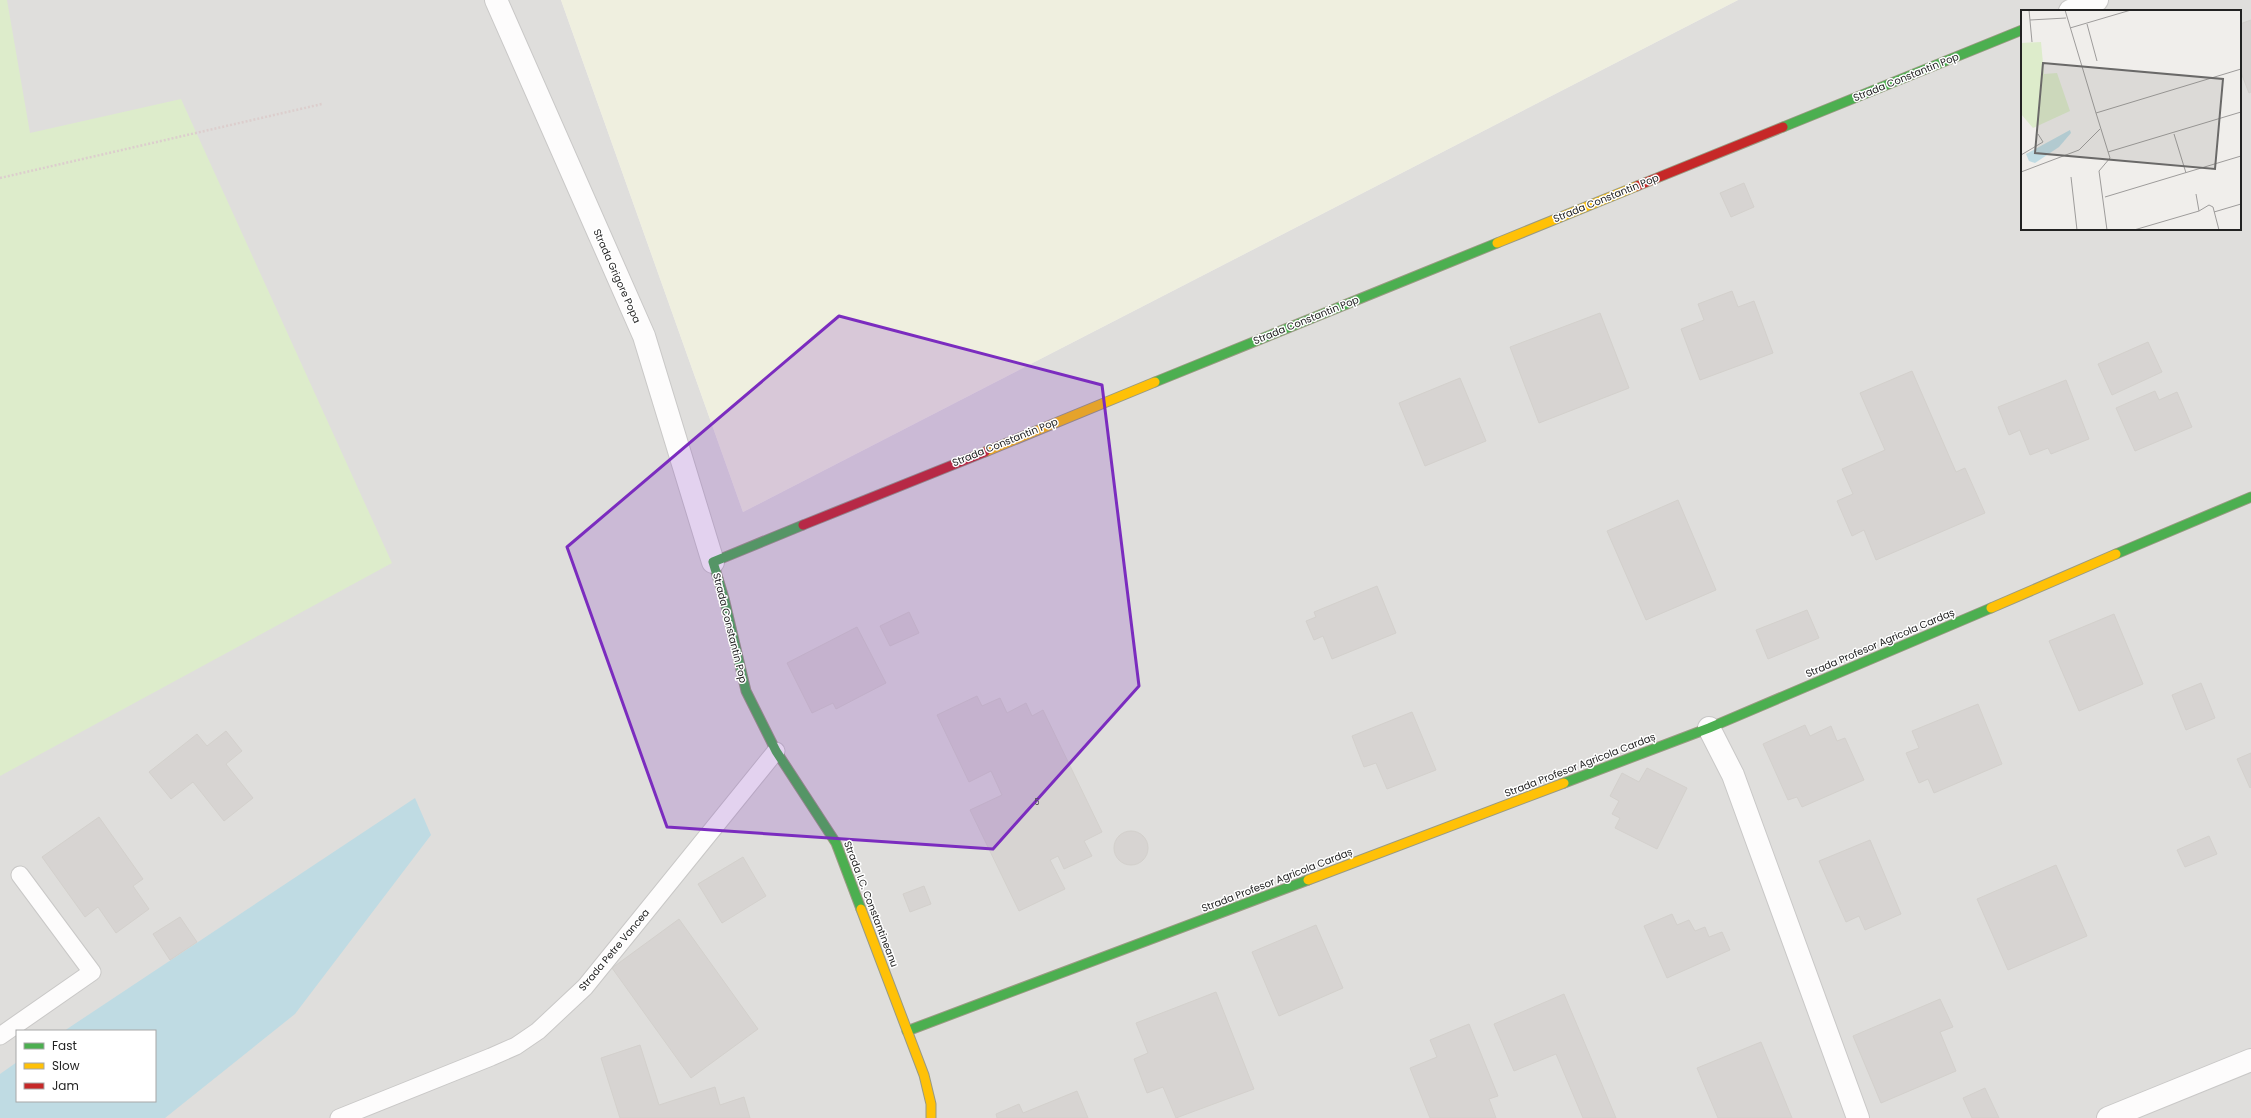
<svg xmlns="http://www.w3.org/2000/svg" width="2251" height="1118" font-family="Poppins,sans-serif">
	<rect width="100%" height="100%" fill="#f0eeeb"/>
	<path fill="#dfdedc" fill-rule="evenodd" d="M 0,0 L 561,0 L 743,512 L 1738,0 L 2251,0 L 2251,1118 L 0,1118 ZM 2022,11 L 2240,11 L 2240,229 L 2022,229 ZM 17,1031 L 155,1031 L 155,1101 L 17,1101 Z"/>
	<path fill="#efefdf" d="M 561,0 L 1738,0 L 743,512 Z"/>
	<path fill="#ddeccb" d="M 0,0 L 7,0 L 30,133 L 181,99 L 392,563 L 0,776 Z"/>
	<path fill="#bfdbe3" d="M 415,798 L 431,835 L 295,1014 L 165,1118 L 0,1118 L 0,1074 L 17,1062 L 17,1101 L 155,1101 L 155,1031 L 64,1031 Z"/>
	<path fill="#d7d4d2" stroke="#d3d0cc" d="M 2251,20 L 2251,92 L 2249,93 L 2240,70 L 2240,24 Z
		M 1744,183 L 1754,207 L 1731,217 L 1720,193 Z
		M 1732,291 L 1738,307 L 1754,301 L 1773,353 L 1700,380 L 1681,329 L 1704,320 L 1698,304 Z
		M 1600,313 L 1629,388 L 1539,423 L 1510,347 Z
		M 2148,342 L 2162,372 L 2112,395 L 2098,364 Z
		M 1912,371 L 1956,472 L 1965,468 L 1985,513 L 1876,560 L 1864,530 L 1852,536 L 1837,501 L 1853,494 L 1842,469 L 1885,450 L 1860,393 Z
		M 1460,378 L 1486,441 L 1425,466 L 1399,403 Z
		M 2066,380 L 2089,439 L 2051,454 L 2048,448 L 2030,455 L 2020,430 L 2009,435 L 1998,407 Z
		M 2155,391 L 2159,400 L 2177,392 L 2192,427 L 2135,451 L 2116,408 Z
		M 1678,500 L 1716,590 L 1646,620 L 1607,531 Z
		M 1377,586 L 1396,633 L 1332,659 L 1323,636 L 1314,640 L 1306,621 L 1316,617 L 1314,612 Z
		M 1807,610 L 1819,638 L 1768,659 L 1756,630 Z
		M 909,612 L 919,633 L 890,646 L 880,626 Z
		M 2114,614 L 2143,684 L 2079,711 L 2049,641 Z
		M 857,627 L 886,683 L 836,709 L 833,703 L 812,713 L 787,663 Z
		M 2201,683 L 2215,718 L 2186,730 L 2172,695 Z
		M 977,696 L 982,706 L 1000,698 L 1007,713 L 1026,703 L 1032,716 L 1043,710 L 1102,832 L 1084,841 L 1092,856 L 1064,869 L 1058,856 L 1050,860 L 1065,889 L 1019,911 L 970,810 L 1002,795 L 991,771 L 969,782 L 937,715 Z
		M 1978,704 L 2002,764 L 1934,793 L 1928,779 L 1919,783 L 1906,753 L 1919,748 L 1912,731 Z
		M 1412,712 L 1436,770 L 1387,789 L 1376,763 L 1364,767 L 1352,736 Z
		M 1805,725 L 1810,736 L 1831,726 L 1837,741 L 1845,738 L 1864,780 L 1802,807 L 1797,797 L 1788,800 L 1763,744 Z
		M 226,731 L 242,751 L 226,764 L 253,798 L 224,821 L 193,782 L 171,799 L 149,772 L 197,734 L 207,746 Z
		M 2251,753 L 2251,787 L 2250,788 L 2237,759 Z
		M 1647,768 L 1687,788 L 1657,849 L 1615,828 L 1620,818 L 1612,814 L 1619,801 L 1610,796 L 1622,773 L 1639,782 Z
		M 99,817 L 143,879 L 133,886 L 149,909 L 116,933 L 98,907 L 85,917 L 42,857 Z
		M1114 848a17 17 0 1 1 34 0a17 17 0 1 1-34 0Z
		M 2209,836 L 2217,854 L 2185,867 L 2177,850 Z
		M 1870,840 L 1901,914 L 1865,930 L 1859,916 L 1846,922 L 1819,861 Z
		M 743,857 L 766,896 L 722,923 L 698,884 Z
		M 2056,865 L 2087,936 L 2008,970 L 1977,899 Z
		M 924,886 L 931,904 L 910,912 L 903,894 Z
		M 1672,914 L 1677,925 L 1689,920 L 1695,931 L 1705,927 L 1709,937 L 1722,932 L 1730,950 L 1667,978 L 1644,926 Z
		M 180,917 L 197,942 L 170,960 L 153,934 Z
		M 679,919 L 758,1029 L 691,1078 L 612,968 Z
		M 1316,925 L 1343,988 L 1279,1016 L 1252,952 Z
		M 1216,992 L 1254,1089 L 1176,1118 L 1163,1087 L 1147,1093 L 1134,1059 L 1148,1053 L 1136,1023 Z
		M 1564,994 L 1616,1118 L 1583,1118 L 1556,1054 L 1514,1071 L 1494,1024 Z
		M 1940,999 L 1953,1027 L 1940,1032 L 1956,1071 L 1881,1103 L 1853,1036 Z
		M 1469,1024 L 1498,1096 L 1489,1099 L 1496,1118 L 1430,1118 L 1410,1068 L 1437,1057 L 1430,1040 Z
		M 1761,1042 L 1792,1118 L 1718,1118 L 1697,1068 Z
		M 640,1045 L 659,1105 L 715,1087 L 720,1105 L 744,1097 L 750,1118 L 620,1118 L 601,1058 Z
		M 1985,1088 L 1999,1118 L 1972,1118 L 1963,1098 Z
		M 1077,1091 L 1088,1118 L 997,1118 L 996,1114 L 1019,1104 L 1023,1113 Z"/>
	<g fill="none" stroke-linecap="round" stroke-linejoin="round">
		<defs>
			<path id="lane" d="M 0,1036 L 92,972 L 20,875
				M 339,1118 L 491,1057 L 516,1046 L 538,1031 L 585,987 L 776,751"/>
			<path id="street" d="M 496,0 L 644,336 L 713,562
				M 2070,11 L 2097,0
				M 1709,728 L 1733,775 L 1858,1118
				M 2108,1118 L 2251,1060"/>
			<path id="fast" d="M 1783,127 L 2022,30
				M 1155,382 L 1497,243
				M 803,525 L 713,562 L 724,598 L 746,691 L 776,751 L 836,843 L 861,909
				M 2116,554 L 2251,497
				M 1564,783 L 1709,728 L 1991,608
				M 907,1031 L 1308,880"/>
			<path id="slow" d="M 1497,243 L 1637,186
				M 985,452 L 1155,382
				M 1991,608 L 2116,554
				M 1308,880 L 1564,783
				M 861,909 L 924,1075 L 931,1104 L 931,1118"/>
			<path id="jam" d="M 1637,186 L 1783,127
				M 803,525 L 985,452"/>
		</defs>
		<use href="#lane" stroke="#c9c8c7" stroke-width="19"/>
		<use href="#street" stroke="#c9c8c7" stroke-width="24"/>
		<use href="#fast" stroke="#999a82" stroke-width="11"/>
		<use href="#slow" stroke="#999a82" stroke-width="11"/>
		<use href="#jam" stroke="#999a82" stroke-width="11"/>
		<path stroke="#dccecd" stroke-width="2.5" stroke-dasharray="2 2" stroke-linecap="butt" d="M 0,178 L 322,104"/>
		<use href="#lane" stroke="#fdfcfc" stroke-width="17"/>
		<use href="#street" stroke="#fdfcfc" stroke-width="22"/>
		<use href="#fast" stroke="#4caf50" stroke-width="9"/>
		<use href="#slow" stroke="#ffc107" stroke-width="9"/>
		<use href="#jam" stroke="#c62828" stroke-width="9"/>
	</g>
	<path fill="#7b2cbf" fill-opacity="0.2" stroke="#7b2cbf" stroke-width="3" stroke-linejoin="round" d="M 839,316 L 1102,385 L 1139,686 L 993,849 L 667,827 L 567,547 Z"/>
	<g text-anchor="middle" dominant-baseline="central" stroke-width="3" stroke-linejoin="round" paint-order="stroke">
		<g font-size="8" fill="#4f4e4e">
			<text x="1037" y="802">5</text>
		</g>
		<g font-size="10" fill="#222" stroke="#fff">
			<text transform="translate(1906 77) rotate(-22)">Strada Constantin Pop</text>
			<text transform="translate(1606 198) rotate(-22)">Strada Constantin Pop</text>
			<text transform="translate(617 276) rotate(66)">Strada Grigore Popa</text>
			<text transform="translate(1306 320) rotate(-22)">Strada Constantin Pop</text>
			<text transform="translate(1005 442) rotate(-22)">Strada Constantin Pop</text>
			<text transform="translate(730 628) rotate(76)">Strada Constantin Pop</text>
			<text transform="translate(1880 643) rotate(-23)">Strada Profesor Agricola Cardaș</text>
			<text transform="translate(1580 765) rotate(-21)">Strada Profesor Agricola Cardaș</text>
			<text transform="translate(1277 880) rotate(-21)">Strada Profesor Agricola Cardaș</text>
			<text transform="translate(871 904) rotate(69)">Strada I.C. Constantineanu</text>
			<text transform="translate(614 950) rotate(-50)">Strada Petre Vancea</text>
		</g>
	</g>
	<g transform="translate(2021 10)">
		<rect width="220" height="220" fill="#f0eeeb"/>
		<path d="M 20,32 L 23,64 L 36,63 L 49,101 L 12,118 L 0,104 L 0,33 Z" fill="#ddeccb"/>
		<path d="M 49,120 L 50,123 L 38,137 L 14,153 L 8,151 L 5,144 Z" fill="#bfdbe3"/>
		<path fill="none" stroke="#9e9c9b" stroke-width="1" d="M 8,0 L 11,32M 44,0 L 75,103M 9,10 L 45,8M 66,14 L 76,51M 49,18 L 110,0M 153,124 L 165,163M 87,142 L 220,102M 0,145 L 22,132 L 17,124M 0,162 L 58,140 L 79,119M 50,167 L 56,220M 175,184 L 178,201M 84,187 L 220,146M 193,202 L 220,194M 86,220 L 78,161 L 89,148 L 75,103 L 220,59M 113,220 L 178,201 L 188,195 L 192,197 L 198,220"/>
		<path fill="#6a6968" fill-opacity="0.15" stroke="#6a6968" stroke-width="2" d="M 22,53 L 202,69 L 194,159 L 14,143 Z"/>
		<rect width="220" height="220" fill="none" stroke="#222" stroke-width="2"/>
	</g>
	<rect x="16" y="1030" width="140" height="72" fill="#ffffff" stroke="#a7a7a7"/>
	<rect x="24" y="1043" width="20" height="6" fill="#4caf50" stroke="#a7a7a7"/>
	<text x="52" y="1050" font-size="12" fill="#222222">Fast</text>
	<rect x="24" y="1063" width="20" height="6" fill="#ffc107" stroke="#a7a7a7"/>
	<text x="52" y="1070" font-size="12" fill="#222222">Slow</text>
	<rect x="24" y="1083" width="20" height="6" fill="#c62828" stroke="#a7a7a7"/>
	<text x="52" y="1090" font-size="12" fill="#222222">Jam</text>
</svg>
